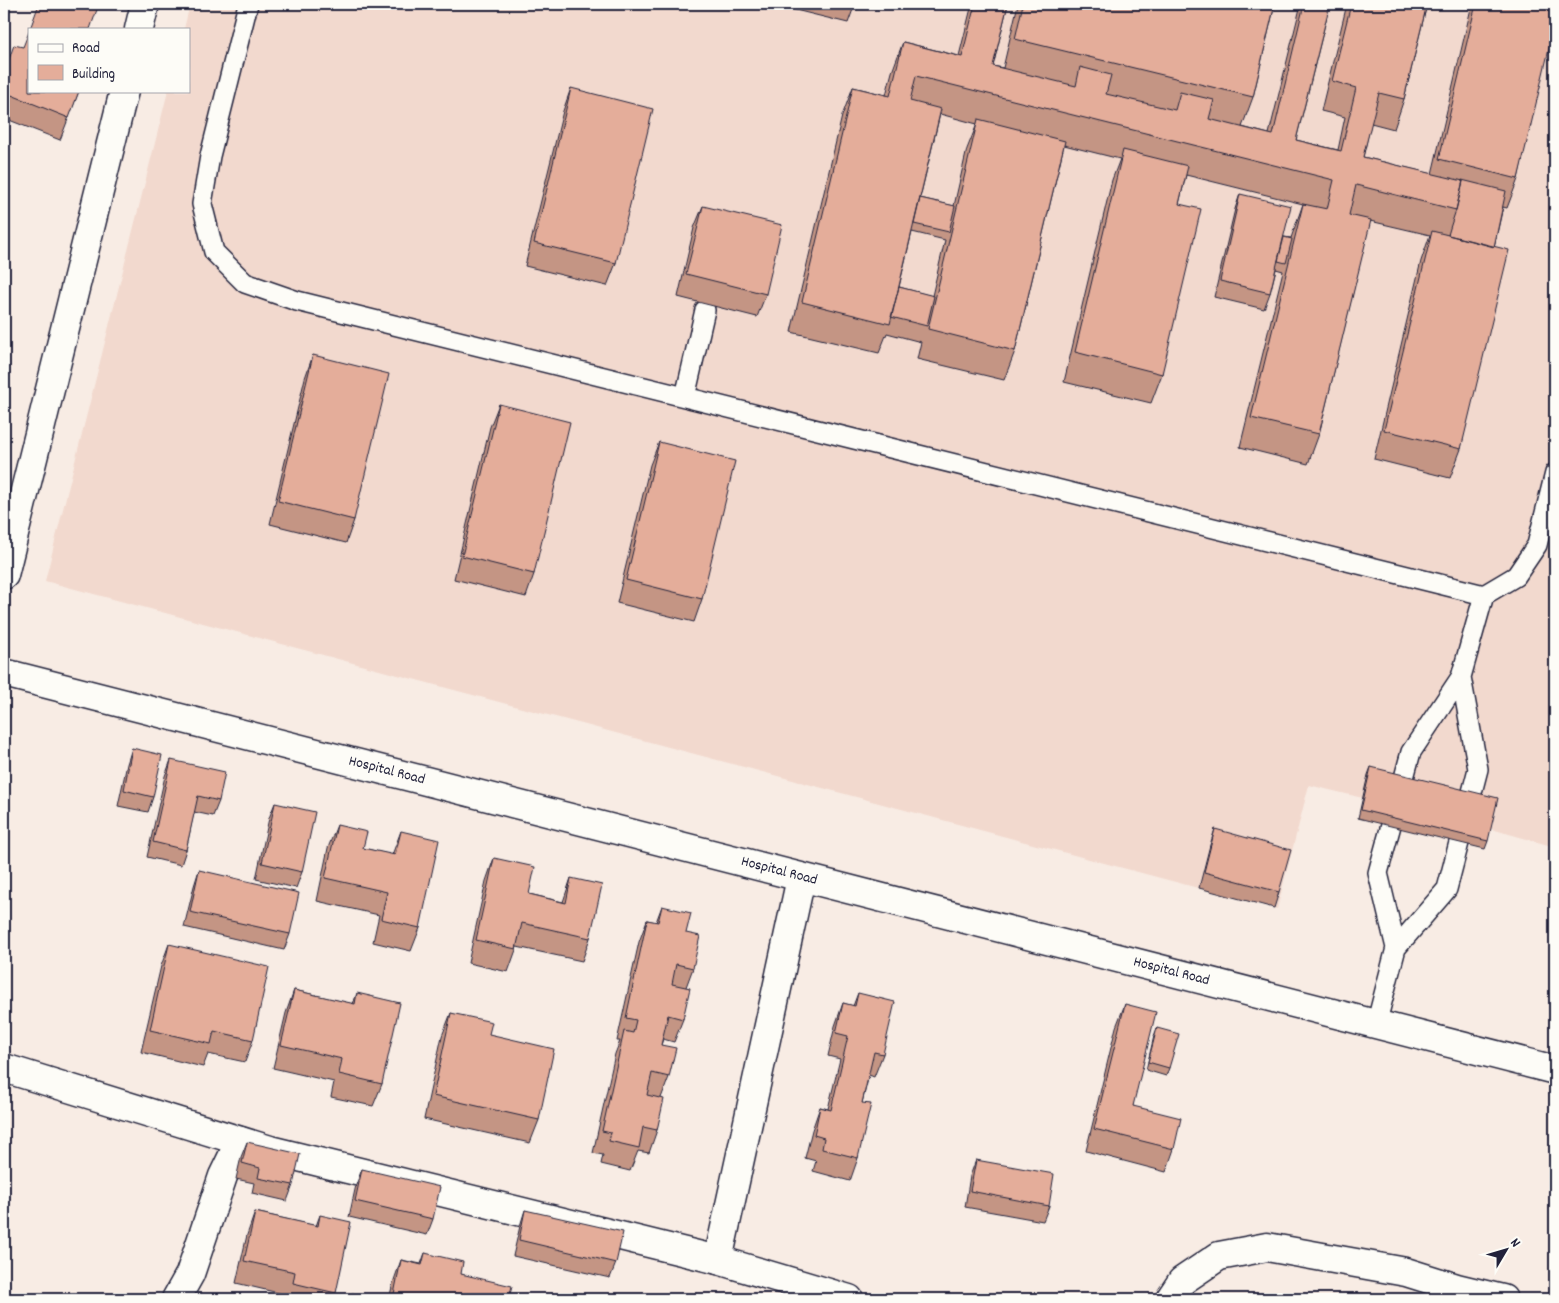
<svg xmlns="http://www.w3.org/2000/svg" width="1559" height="1303" font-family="Dekko,sans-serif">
	<rect width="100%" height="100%" fill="#f8ece4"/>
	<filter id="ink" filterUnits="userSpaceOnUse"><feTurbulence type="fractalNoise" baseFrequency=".02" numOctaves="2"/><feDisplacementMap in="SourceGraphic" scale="10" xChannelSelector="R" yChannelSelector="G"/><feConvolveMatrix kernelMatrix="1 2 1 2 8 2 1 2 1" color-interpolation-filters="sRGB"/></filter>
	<g filter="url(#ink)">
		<path fill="#f2d9ce" d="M 190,4 L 1555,4 L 1555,847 L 1495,830 L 1309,785 L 1277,909 L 45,581 L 168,91 L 189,91 L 189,29 L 184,29 Z"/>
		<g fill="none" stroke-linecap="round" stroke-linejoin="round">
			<defs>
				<path id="service" d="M 248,4 L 210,156 L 202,204 L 214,252 L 245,283 L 297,301 L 1484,595
					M 685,397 L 705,310
					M 1396,948 L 1378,873 L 1411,752 L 1461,677 L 1484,595 L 1516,576 L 1537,545 L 1555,473
					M 1376,1025 L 1396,948 L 1447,889 L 1478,769 L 1461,677"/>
				<g id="minor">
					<path d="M 139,29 L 145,4"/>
					<path d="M 4,575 L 124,91"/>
					<path id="s1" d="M 4,673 L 1555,1070"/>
					<path d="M 4,1068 L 270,1150 L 718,1260 L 849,1299"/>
					<path d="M 718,1260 L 801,878"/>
					<path d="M 176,1299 L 190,1274 L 223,1176 L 240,1141"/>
					<path d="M 1170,1299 L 1182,1281 L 1219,1256 L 1267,1247 L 1406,1272 L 1457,1288 L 1503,1299"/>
				</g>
			</defs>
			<use href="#service" stroke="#22223b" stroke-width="22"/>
			<use href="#minor" stroke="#22223b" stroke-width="31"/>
			<use href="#service" stroke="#fdfcf7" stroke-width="19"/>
			<use href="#minor" stroke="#fdfcf7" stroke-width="28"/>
		</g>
		<path fill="#c49584" stroke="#22223b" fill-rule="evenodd" d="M 771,4 L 855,4 L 848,23 Z
			M 937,4 L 953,4 L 951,7 Z
			M 972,4 L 1008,4 L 993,66 L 1003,68 L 1018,4 L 1275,4 L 1253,97 L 1242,127 L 1269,134 L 1301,4 L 1330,4 L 1296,140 L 1338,150 L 1345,117 L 1321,111 L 1347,4 L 1427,4 L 1404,99 L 1394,129 L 1371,123 L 1363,157 L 1432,174 L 1472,4 L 1555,4 L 1518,179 L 1507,208 L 1503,207 L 1494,247 L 1461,449 L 1450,478 L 1374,459 L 1421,261 L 1430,235 L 1370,221 L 1319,434 L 1308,464 L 1240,447 L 1283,271 L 1276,269 L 1270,293 L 1264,309 L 1214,297 L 1235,209 L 1240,194 L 1284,237 L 1291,238 L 1303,204 L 1186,175 L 1179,204 L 1162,374 L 1151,403 L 1064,382 L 1112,180 L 1120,159 L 1064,145 L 1015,351 L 1004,380 L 917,359 L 921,342 L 887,333 L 879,353 L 791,332 L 842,116 L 853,87 L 886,95 L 892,72 L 903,42 L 959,56 ZM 940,114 L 977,124 L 967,149 L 954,206 L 920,198 ZM 912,232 L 945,240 L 932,296 L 899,287 Z
			M 4,73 L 29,91 L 79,91 L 60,140 L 4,118 Z
			M 571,88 L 616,263 L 607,286 L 525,266 L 563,111 Z
			M 703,206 L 766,294 L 757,317 L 678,297 L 694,228 Z
			M 313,355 L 354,520 L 346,543 L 270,524 L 305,378 Z
			M 499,404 L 534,574 L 526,597 L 454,579 L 490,427 Z
			M 659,442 L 702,599 L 694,622 L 617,603 L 650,465 Z
			M 132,748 L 153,797 L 148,812 L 118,806 L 127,764 Z
			M 171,760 L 219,801 L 213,816 L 194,812 L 186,850 L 181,865 L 147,857 L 165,776 Z
			M 1371,767 L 1488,841 L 1485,849 L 1358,818 L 1368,775 Z
			M 275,803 L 302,872 L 296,888 L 256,879 L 269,818 Z
			M 337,825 L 363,848 L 392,855 L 401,831 L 420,928 L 411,951 L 373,942 L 379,915 L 317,901 L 328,848 Z
			M 1215,829 L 1279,892 L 1274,908 L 1199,888 L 1210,845 Z
			M 494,858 L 529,894 L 563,902 L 571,878 L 590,938 L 582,961 L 517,947 L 508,972 L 468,963 L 486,881 Z
			M 199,870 L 290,934 L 284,950 L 184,927 L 194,886 Z
			M 662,906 L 686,933 L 693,968 L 686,987 L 683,1019 L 674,1042 L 663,1039 L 661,1045 L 669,1077 L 661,1098 L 657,1130 L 649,1153 L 638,1151 L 630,1171 L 601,1164 L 603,1155 L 593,1153 L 615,1054 L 620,1041 L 617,1041 L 639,942 L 647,920 L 656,922 Z
			M 169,944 L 253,1040 L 245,1062 L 208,1054 L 203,1067 L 141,1052 L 161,966 Z
			M 294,990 L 353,1004 L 357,993 L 382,1084 L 373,1106 L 331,1097 L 334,1082 L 273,1068 L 286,1013 Z
			M 858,993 L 883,1054 L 874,1077 L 869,1075 L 862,1103 L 858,1158 L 850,1181 L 813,1171 L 816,1161 L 805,1158 L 812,1130 L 820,1107 L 828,1109 L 840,1059 L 828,1056 L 835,1026 L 843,1003 L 853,1006 Z
			M 1125,1004 L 1133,1106 L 1174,1149 L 1166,1172 L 1086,1151 L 1116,1027 Z
			M 451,1013 L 489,1034 L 539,1120 L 530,1143 L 424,1119 L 442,1036 Z
			M 1157,1028 L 1169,1068 L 1166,1076 L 1146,1070 L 1154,1036 Z
			M 247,1142 L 293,1185 L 287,1201 L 252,1193 L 254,1183 L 236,1179 L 241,1157 Z
			M 976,1160 L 1049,1206 L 1043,1221 L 965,1207 L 970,1176 Z
			M 362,1169 L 433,1219 L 427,1235 L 349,1217 L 356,1185 Z
			M 525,1210 L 616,1263 L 610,1278 L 513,1256 L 520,1226 Z
			M 255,1212 L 316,1226 L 320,1215 L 336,1293 L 333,1299 L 286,1299 L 287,1295 L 236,1283 L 247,1235 Z
			M 425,1253 L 461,1274 L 509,1299 L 389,1299 L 393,1283 L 401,1260 L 421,1264 Z"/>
		<path fill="#e4ad9a" stroke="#22223b" d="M 39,4 L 99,4 L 90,29 L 30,29 Z
			M 975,4 L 1008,4 L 993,66 L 1076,86 L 1080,67 L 1111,75 L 1106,94 L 1175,110 L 1180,92 L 1214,100 L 1209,119 L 1273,135 L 1304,4 L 1330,4 L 1296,140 L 1341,151 L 1356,88 L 1332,81 L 1351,4 L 1427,4 L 1404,99 L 1379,93 L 1363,157 L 1463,181 L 1456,210 L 1356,185 L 1349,215 L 1371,220 L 1319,434 L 1251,418 L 1303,204 L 1327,209 L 1334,180 L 916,76 L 910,101 L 941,109 L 890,324 L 802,302 L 853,87 L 890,96 L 903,42 L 962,57 Z
			M 1023,4 L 1275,4 L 1253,97 L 1015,39 Z
			M 1476,4 L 1555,4 L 1555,24 L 1518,179 L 1439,159 Z
			M 29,32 L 29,91 L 79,91 L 69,118 L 4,92 L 4,73 L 14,45 L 23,47 Z
			M 571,88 L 653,109 L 616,263 L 534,243 Z
			M 978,119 L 1065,141 L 1015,351 L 928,329 Z
			M 1123,150 L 1188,166 L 1179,204 L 1201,209 L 1162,374 L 1075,352 Z
			M 1462,180 L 1506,191 L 1494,247 L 1448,235 L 1451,225 L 1456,210 L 1463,181 L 1461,181 Z
			M 1240,194 L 1291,206 L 1270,293 L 1220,281 Z
			M 920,198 L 955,206 L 949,232 L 914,224 Z
			M 703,206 L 782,225 L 766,294 L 686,274 Z
			M 1432,231 L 1509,250 L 1461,449 L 1384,430 Z
			M 1284,237 L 1292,239 L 1286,263 L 1278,261 Z
			M 899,287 L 934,296 L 927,326 L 891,317 Z
			M 4,294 L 8,296 L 4,308 Z
			M 313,355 L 389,374 L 354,520 L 278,501 Z
			M 499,404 L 570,422 L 534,574 L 462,556 Z
			M 659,442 L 735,461 L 702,599 L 626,580 Z
			M 132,748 L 162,755 L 153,797 L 124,790 Z
			M 171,760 L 225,772 L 219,801 L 198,796 L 186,850 L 153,842 Z
			M 1371,767 L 1498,798 L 1488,841 L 1361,810 Z
			M 275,803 L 315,812 L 302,872 L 262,863 Z
			M 337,825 L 367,832 L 363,848 L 395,855 L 401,831 L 439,840 L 420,928 L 381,919 L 387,892 L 325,878 Z
			M 1215,829 L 1291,850 L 1279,892 L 1204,872 Z
			M 494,858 L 535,867 L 529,894 L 566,903 L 571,878 L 602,885 L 590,938 L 522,923 L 516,949 L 476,940 Z
			M 199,870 L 299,893 L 290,934 L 190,912 Z
			M 662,906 L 691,913 L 686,933 L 700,936 L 693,968 L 676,964 L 672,984 L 690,988 L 683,1019 L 668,1015 L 661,1045 L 676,1048 L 669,1077 L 652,1073 L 647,1095 L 664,1099 L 657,1130 L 643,1127 L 639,1148 L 609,1141 L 611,1133 L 602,1131 L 624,1031 L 633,1033 L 636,1020 L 626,1018 L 647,920 L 658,922 Z
			M 169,944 L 269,967 L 253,1040 L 214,1031 L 211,1044 L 150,1030 Z
			M 294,990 L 355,1004 L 357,993 L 400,1003 L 382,1084 L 339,1074 L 342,1059 L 281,1045 Z
			M 858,993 L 895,1002 L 883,1054 L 874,1052 L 862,1103 L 871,1104 L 858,1158 L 822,1149 L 824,1138 L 814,1135 L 820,1107 L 831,1110 L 848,1036 L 836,1033 L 843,1003 L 855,1006 Z
			M 1125,1004 L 1156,1012 L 1133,1106 L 1181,1118 L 1174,1149 L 1094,1129 Z
			M 451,1013 L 492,1022 L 489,1034 L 554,1049 L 539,1120 L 433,1096 Z
			M 1157,1028 L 1179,1034 L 1169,1068 L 1148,1062 Z
			M 247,1142 L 300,1154 L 293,1185 L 258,1178 L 260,1168 L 242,1163 Z
			M 976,1160 L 1054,1174 L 1049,1206 L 970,1191 Z
			M 362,1169 L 440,1187 L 433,1219 L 355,1201 Z
			M 525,1210 L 623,1232 L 616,1263 L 519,1240 Z
			M 255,1212 L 318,1226 L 320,1215 L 351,1222 L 336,1293 L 293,1283 L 295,1272 L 244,1261 Z
			M 425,1253 L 463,1262 L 461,1274 L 512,1286 L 509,1299 L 393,1299 L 401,1260 L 422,1265 Z
			M 352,1293 L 370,1297 L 369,1299 L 351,1299 Z"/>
	</g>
	<g text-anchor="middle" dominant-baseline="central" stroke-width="4" stroke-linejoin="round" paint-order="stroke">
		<g font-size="15" fill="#22223b" stroke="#fdfcf7">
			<text stroke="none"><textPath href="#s1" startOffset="395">Hospital Road</textPath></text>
			<text stroke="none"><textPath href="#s1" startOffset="800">Hospital Road</textPath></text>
			<text stroke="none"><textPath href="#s1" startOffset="1205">Hospital Road</textPath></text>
		</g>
	</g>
	<rect width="1559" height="1303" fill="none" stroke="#fdfcf7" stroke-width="20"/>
	<rect x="10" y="10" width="1539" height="1283" fill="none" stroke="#22223b" stroke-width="2" filter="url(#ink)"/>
	<rect x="28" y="28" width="162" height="65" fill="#fdfcf7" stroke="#a5a5ac"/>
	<rect x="38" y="44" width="25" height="8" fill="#fdfcf7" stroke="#a5a5ac"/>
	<text x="72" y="52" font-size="15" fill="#22223b">Road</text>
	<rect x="38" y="65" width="25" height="15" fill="#e4ad9a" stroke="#a5a5ac"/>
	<text x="72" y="78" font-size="15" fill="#22223b">Building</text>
	<g transform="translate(1506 1250) rotate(52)" stroke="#fdfcf7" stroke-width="4" paint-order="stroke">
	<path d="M0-4L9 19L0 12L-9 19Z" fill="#22223b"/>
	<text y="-8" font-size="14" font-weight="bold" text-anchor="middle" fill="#22223b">N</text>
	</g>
</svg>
